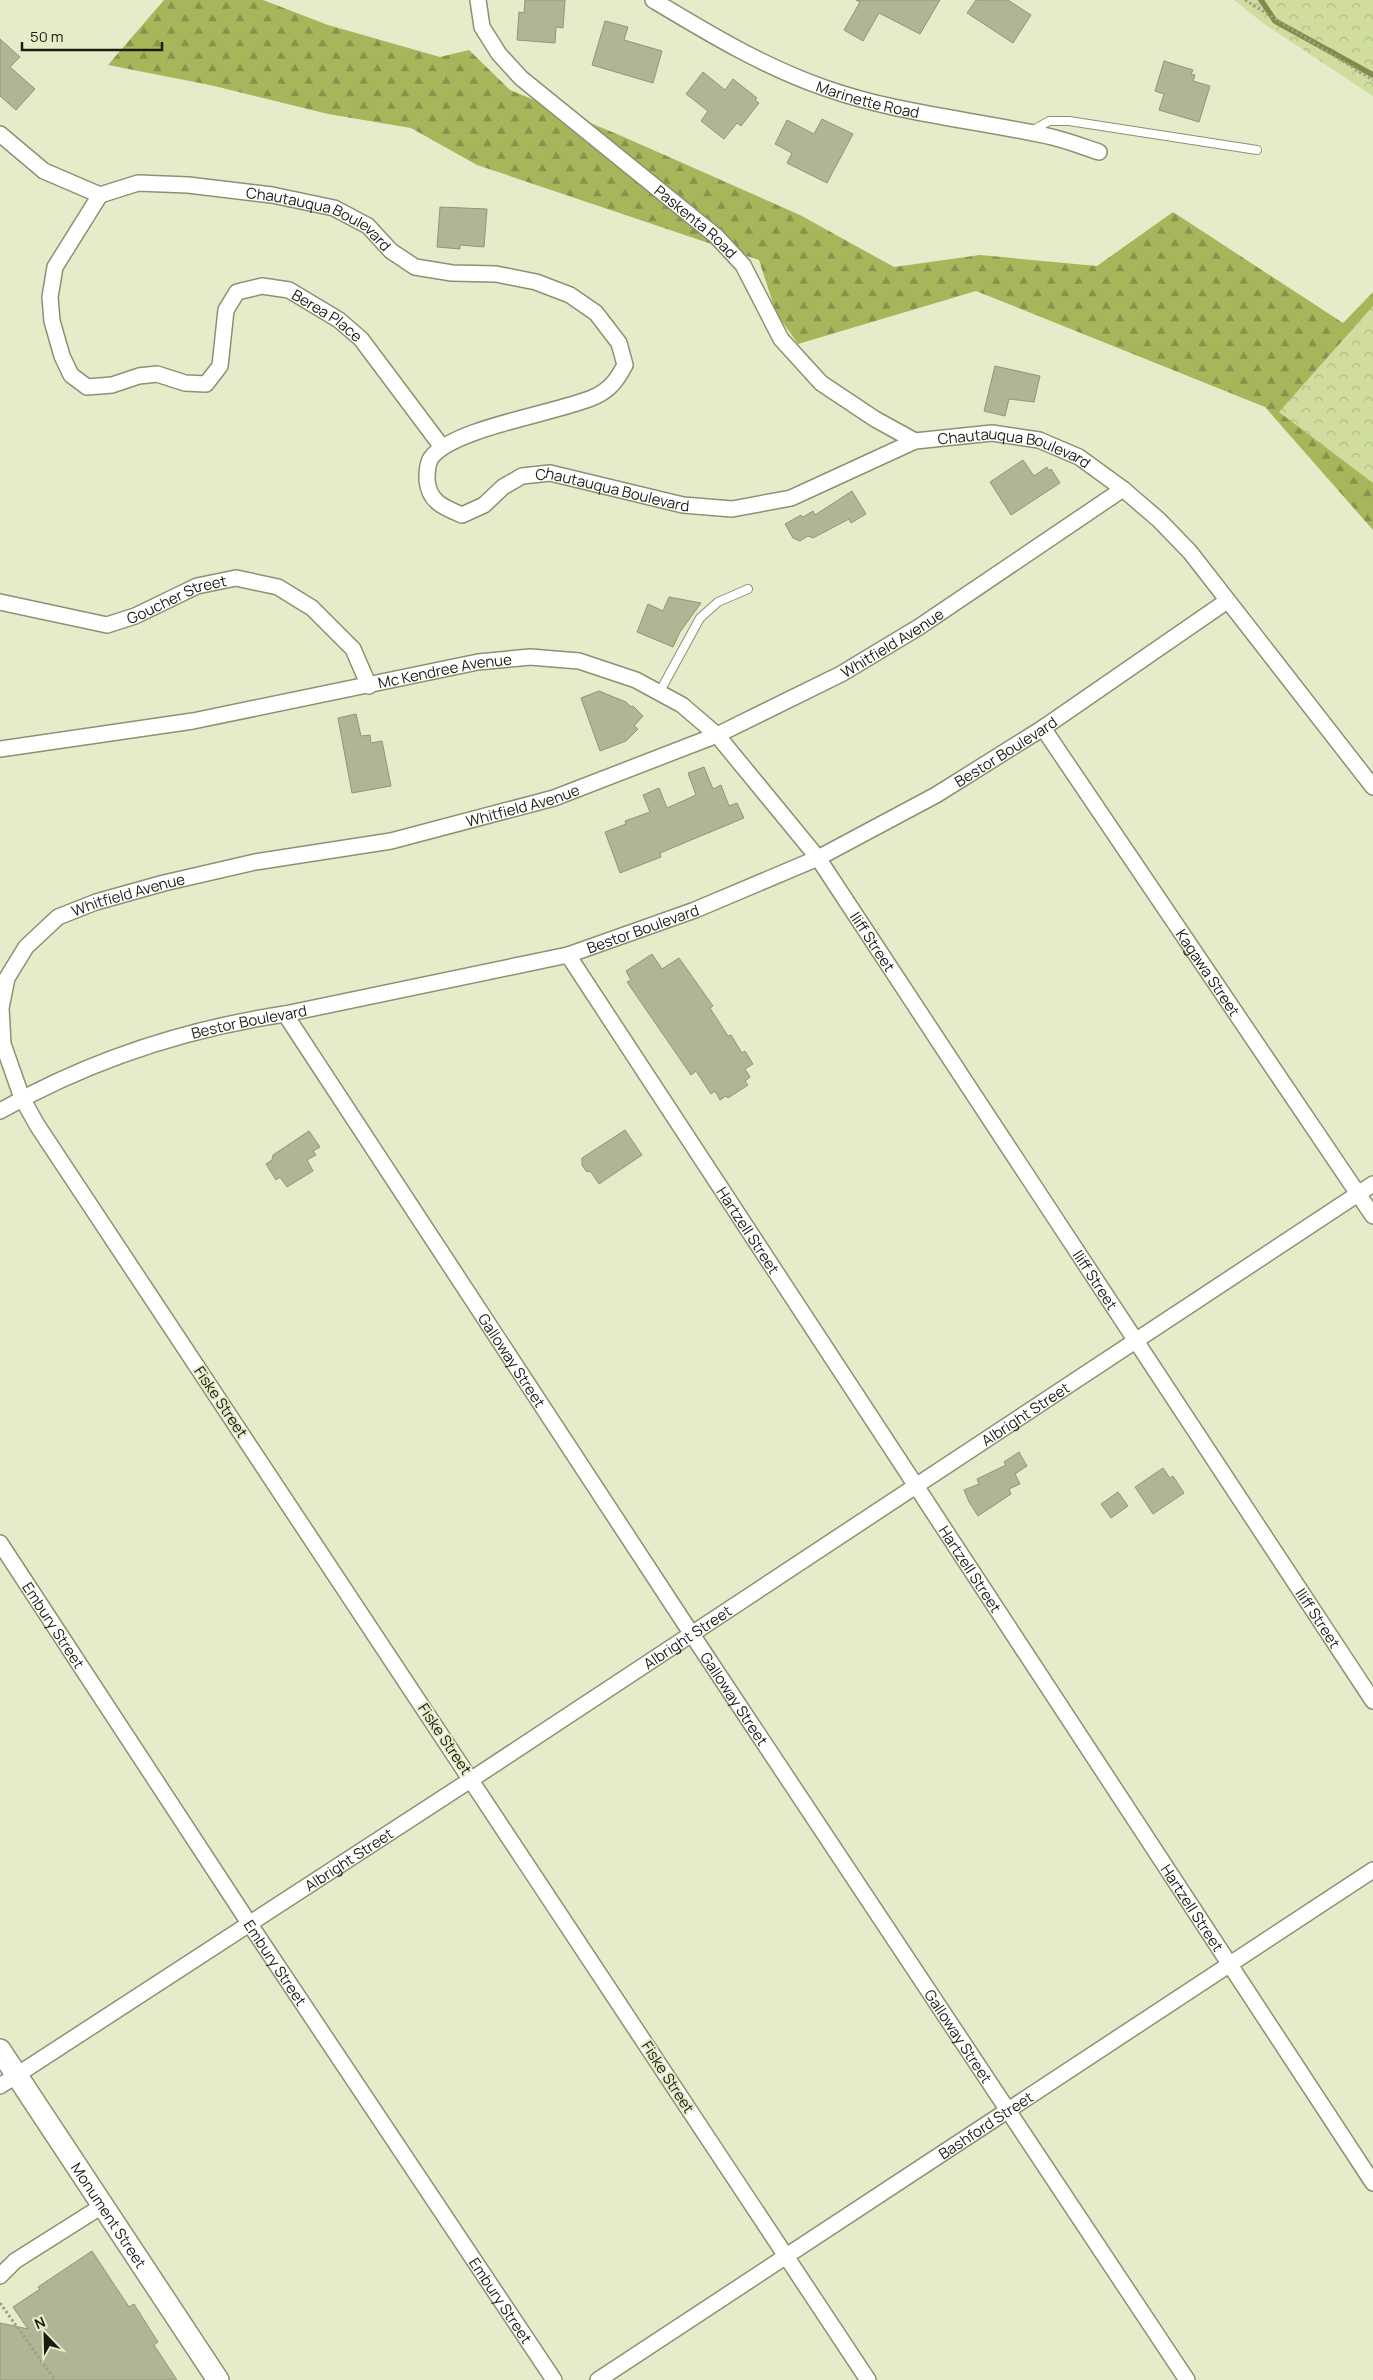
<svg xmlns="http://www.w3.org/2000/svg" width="1373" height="2380" font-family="Manrope,sans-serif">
	<defs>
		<pattern id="forest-firs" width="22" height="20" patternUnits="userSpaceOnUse" patternTransform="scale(1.25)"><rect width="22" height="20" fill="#a7b65b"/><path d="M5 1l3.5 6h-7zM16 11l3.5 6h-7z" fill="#87934a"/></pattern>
		<pattern id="park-crowns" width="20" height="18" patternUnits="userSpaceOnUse" patternTransform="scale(1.25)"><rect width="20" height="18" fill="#d0dd9e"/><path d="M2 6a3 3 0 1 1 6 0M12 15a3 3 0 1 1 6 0" fill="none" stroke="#b2bd87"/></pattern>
	</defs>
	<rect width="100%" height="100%" fill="#e4ecca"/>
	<path fill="url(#forest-firs)" d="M 164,0 L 263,0 L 328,25 L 440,57 L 469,50 L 510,90 L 617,134 L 800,215 L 894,267 L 980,255 L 1097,266 L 1173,212 L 1343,323 L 1373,292 L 1373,530 L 1265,407 L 976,291 L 798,344 L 776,313 L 759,260 L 477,165 L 411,128 L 328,114 L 210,85 L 108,65 Z"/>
	<path fill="url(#park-crowns)" d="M 1234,0 L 1373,0 L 1373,96 L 1263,23 Z
		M 1373,306 L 1373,483 L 1279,412 Z"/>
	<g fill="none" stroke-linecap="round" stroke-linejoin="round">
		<path stroke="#808c49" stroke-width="5.5" d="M 1261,0 L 1275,21 L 1373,75"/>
	</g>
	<path fill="#afb696" stroke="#909778" d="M 525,0 L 565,0 L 563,28 L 556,27 L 555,43 L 517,40 L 519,12 L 524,13 Z
		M 856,0 L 940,0 L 920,34 L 879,13 L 863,41 L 844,30 L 860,2 Z
		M 976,0 L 1008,0 L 1031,15 L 1013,43 L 967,13 Z
		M 605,21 L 628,27 L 624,40 L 662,51 L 653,83 L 592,65 Z
		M 0,39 L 20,57 L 10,67 L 35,89 L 16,110 L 0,96 Z
		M 1164,61 L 1193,70 L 1191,74 L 1195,75 L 1193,81 L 1210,86 L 1199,122 L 1159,110 L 1164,94 L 1155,91 Z
		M 703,72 L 725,90 L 733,79 L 757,98 L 755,100 L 759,103 L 741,126 L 737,123 L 724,139 L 701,121 L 708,111 L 686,94 Z
		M 822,119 L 853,134 L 827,183 L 787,163 L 792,153 L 775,144 L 787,120 L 814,134 Z
		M 440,207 L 487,209 L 484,247 L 460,245 L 460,249 L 437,247 Z
		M 995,366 L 1040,376 L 1034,402 L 1009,399 L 1005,416 L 984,411 Z
		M 1023,460 L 1034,476 L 1047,467 L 1049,471 L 1051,469 L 1060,483 L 1011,515 L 990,482 Z
		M 852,491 L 866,514 L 851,523 L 849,519 L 813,538 L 808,536 L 800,541 L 793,538 L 785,524 L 801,515 L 803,517 L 813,511 L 815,515 Z
		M 669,597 L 701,603 L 680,632 L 673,647 L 637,632 L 648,604 L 663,611 Z
		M 599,691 L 626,702 L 631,707 L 633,706 L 643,716 L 634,726 L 638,729 L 626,741 L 600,751 L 581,698 Z
		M 356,714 L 361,736 L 370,735 L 371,743 L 382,741 L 391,786 L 352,793 L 338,718 Z
		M 704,767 L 713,789 L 721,785 L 729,806 L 737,803 L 744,818 L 660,853 L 661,857 L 620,873 L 605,832 L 626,824 L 625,821 L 650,812 L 643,795 L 659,788 L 667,808 L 696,795 L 688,773 Z
		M 652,954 L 662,969 L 679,958 L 713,1006 L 710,1008 L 728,1036 L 731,1035 L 742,1053 L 745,1051 L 753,1064 L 745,1069 L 750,1077 L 745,1081 L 748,1085 L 728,1098 L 726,1096 L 720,1100 L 715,1091 L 711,1094 L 696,1071 L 691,1075 L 627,982 L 631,980 L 626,971 Z
		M 625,1130 L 642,1155 L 599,1184 L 591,1172 L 586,1171 L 582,1165 L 582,1158 Z
		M 309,1131 L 320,1147 L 313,1151 L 316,1155 L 307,1160 L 313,1171 L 287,1187 L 280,1177 L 276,1180 L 266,1164 L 272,1160 L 273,1155 Z
		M 1019,1452 L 1027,1466 L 1015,1474 L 1020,1484 L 1009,1489 L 1011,1494 L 978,1516 L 969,1502 L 964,1490 L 979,1484 L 977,1479 L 1006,1465 L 1004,1462 Z
		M 1163,1468 L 1170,1478 L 1173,1476 L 1184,1493 L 1153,1514 L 1135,1487 Z
		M 1118,1492 L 1128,1506 L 1111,1518 L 1101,1504 Z
		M 92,2251 L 129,2307 L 134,2304 L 158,2342 L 154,2345 L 177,2380 L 0,2380 L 0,2323 L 28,2329 L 13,2307 L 40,2289 L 38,2287 Z"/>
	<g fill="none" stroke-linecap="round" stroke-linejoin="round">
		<defs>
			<path id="lane" d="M 1030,132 L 1049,121 L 1069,121 L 1257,150
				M 659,693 L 700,618 L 718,602 L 748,589"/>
			<g id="street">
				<path id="s1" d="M 478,0 L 482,27 L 499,54 L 521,78 L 716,236 L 743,265 L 781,339 L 821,383 L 875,419 L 915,441"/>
				<path id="s2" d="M 653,0 C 708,33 764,67 825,88 C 898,114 977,120 1052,137 C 1068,141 1084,147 1099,152"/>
				<path id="s3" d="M 0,134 L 44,171 L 100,195 L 138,183 L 188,185 L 272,195 L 334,208 L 368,226 L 391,251 L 415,267 L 452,273 L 496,274 L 536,282 L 570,295 L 596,313 L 619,343 L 625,365 C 617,380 610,390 594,397 C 558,413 452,428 431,458 C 427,464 427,473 427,480 C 429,502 443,507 462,515 L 484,505 L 503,487 L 522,476 L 550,473 L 683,505 L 732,509 L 791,498 L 915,441 L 992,433 L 1039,440 L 1079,457 L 1123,489 L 1159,520 L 1190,552 L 1373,787"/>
				<path id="s4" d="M 100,195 L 55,267 L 50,297 L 52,321 L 62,356 L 71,375 L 87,387 L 112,385 L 139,376 L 157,374 L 185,383 L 206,384 L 220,366 L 226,310 L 237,292 L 262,286 L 289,290 L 339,320 L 361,339 L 442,447"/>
				<path id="s5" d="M 0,602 L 107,625 L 135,616 L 197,586 L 236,578 L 278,587 L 312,608 L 353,649 L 369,686"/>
				<path id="s6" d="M 1043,728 L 1373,1216"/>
				<path id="s7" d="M 0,749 L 193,721 L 478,662 L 530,657 L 579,661 L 636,680 L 682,705 L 717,735 L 818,858 L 1373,1701"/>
				<path id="s8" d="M 568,955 L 1373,2183"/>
				<path id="s9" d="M 285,1014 L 691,1633 L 1187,2380"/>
				<path id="s10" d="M 0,1111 C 88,1061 185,1029 285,1014 L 568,955 L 695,910 L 818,858 L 936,795 L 1043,728 L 1227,601"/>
				<path id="s11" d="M 0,1543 L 249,1923 L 554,2380"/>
				<path id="s12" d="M 0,2086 L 472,1779 L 1373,1184"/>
				<path d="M 0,2276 L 15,2261 L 102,2206"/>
				<path id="s13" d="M 598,2380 L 1373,1870"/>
				<path id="s14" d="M 868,2380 L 37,1125 L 22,1098 L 3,1044 L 1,1008 L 7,978 L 26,947 L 58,917 L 96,902 L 164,883 L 255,862 L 391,841 L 554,798 L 717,735 L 841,674 L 919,627 L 1123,489"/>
			</g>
			<g id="secondary">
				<path id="s15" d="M 0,2050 L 218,2380"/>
			</g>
		</defs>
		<use href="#lane" stroke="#8b9273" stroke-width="10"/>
		<use href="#street" stroke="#8b9273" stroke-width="18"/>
		<use href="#secondary" stroke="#8b9273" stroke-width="24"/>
		<path stroke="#9ca288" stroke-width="3" stroke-dasharray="2.5 2.5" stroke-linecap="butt" d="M 1245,0 L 1373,80
			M 0,2303 L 55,2380"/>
		<use href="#lane" stroke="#fff" stroke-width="8"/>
		<use href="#street" stroke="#fff" stroke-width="15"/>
		<use href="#secondary" stroke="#fff" stroke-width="21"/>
	</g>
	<g text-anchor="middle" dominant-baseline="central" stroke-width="4" stroke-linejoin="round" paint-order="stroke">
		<g font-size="15" fill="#1b1d11" stroke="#e4ecca">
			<text stroke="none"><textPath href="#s2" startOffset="238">Marinette Road</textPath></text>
			<text stroke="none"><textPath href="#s3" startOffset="346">Chautauqua Boulevard</textPath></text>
			<text stroke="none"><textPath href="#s1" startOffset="318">Paskenta Road</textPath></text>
			<text stroke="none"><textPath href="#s4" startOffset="538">Berea Place</textPath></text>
			<text stroke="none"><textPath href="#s3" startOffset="1590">Chautauqua Boulevard</textPath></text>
			<text stroke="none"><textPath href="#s3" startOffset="1170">Chautauqua Boulevard</textPath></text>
			<text stroke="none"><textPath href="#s5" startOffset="184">Goucher Street</textPath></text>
			<text stroke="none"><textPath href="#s14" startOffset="2624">Whitfield Avenue</textPath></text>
			<text stroke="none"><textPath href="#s7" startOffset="452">Mc Kendree Avenue</textPath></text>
			<text stroke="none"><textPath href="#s10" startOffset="1076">Bestor Boulevard</textPath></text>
			<text stroke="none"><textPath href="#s14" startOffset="2219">Whitfield Avenue</textPath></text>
			<text stroke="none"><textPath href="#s14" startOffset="1814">Whitfield Avenue</textPath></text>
			<text stroke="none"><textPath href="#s10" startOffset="671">Bestor Boulevard</textPath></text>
			<text stroke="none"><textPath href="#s7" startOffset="1005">Iliff Street</textPath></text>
			<text stroke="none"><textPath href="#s6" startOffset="295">Kagawa Street</textPath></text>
			<text stroke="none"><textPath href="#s10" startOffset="266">Bestor Boulevard</textPath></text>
			<text stroke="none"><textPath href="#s8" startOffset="329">Hartzell Street</textPath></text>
			<text stroke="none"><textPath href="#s7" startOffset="1410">Iliff Street</textPath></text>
			<text stroke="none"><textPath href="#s9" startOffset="414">Galloway Street</textPath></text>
			<text transform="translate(221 1402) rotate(56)">Fiske Street</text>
			<text stroke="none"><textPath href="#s12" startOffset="1226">Albright Street</textPath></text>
			<text stroke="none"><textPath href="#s8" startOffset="734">Hartzell Street</textPath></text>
			<text stroke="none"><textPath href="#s7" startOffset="1815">Iliff Street</textPath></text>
			<text stroke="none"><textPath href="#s11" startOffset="98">Embury Street</textPath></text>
			<text stroke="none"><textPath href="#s12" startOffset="821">Albright Street</textPath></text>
			<text stroke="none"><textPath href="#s9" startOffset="819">Galloway Street</textPath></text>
			<text transform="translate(445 1739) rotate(56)">Fiske Street</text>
			<text stroke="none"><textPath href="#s12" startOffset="416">Albright Street</textPath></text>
			<text stroke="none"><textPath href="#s8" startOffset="1139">Hartzell Street</textPath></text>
			<text stroke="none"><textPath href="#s11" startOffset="502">Embury Street</textPath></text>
			<text stroke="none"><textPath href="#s9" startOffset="1224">Galloway Street</textPath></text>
			<text transform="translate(668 2077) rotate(57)">Fiske Street</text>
			<text stroke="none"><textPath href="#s13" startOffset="464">Bashford Street</textPath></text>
			<text stroke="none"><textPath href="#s15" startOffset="198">Monument Street</textPath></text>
			<text stroke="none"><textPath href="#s11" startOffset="908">Embury Street</textPath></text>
		</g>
	</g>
	<g transform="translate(45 2335) rotate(337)" stroke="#e4ecca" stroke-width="4" paint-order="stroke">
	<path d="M0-4L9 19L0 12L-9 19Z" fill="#1b1d11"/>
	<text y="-8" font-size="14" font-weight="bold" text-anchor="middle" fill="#1b1d11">N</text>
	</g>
	<path d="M22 42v8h140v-8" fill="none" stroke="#1b1d11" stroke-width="2.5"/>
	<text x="30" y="42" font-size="15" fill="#1b1d11" stroke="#e4ecca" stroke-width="4" paint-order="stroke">50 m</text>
</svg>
